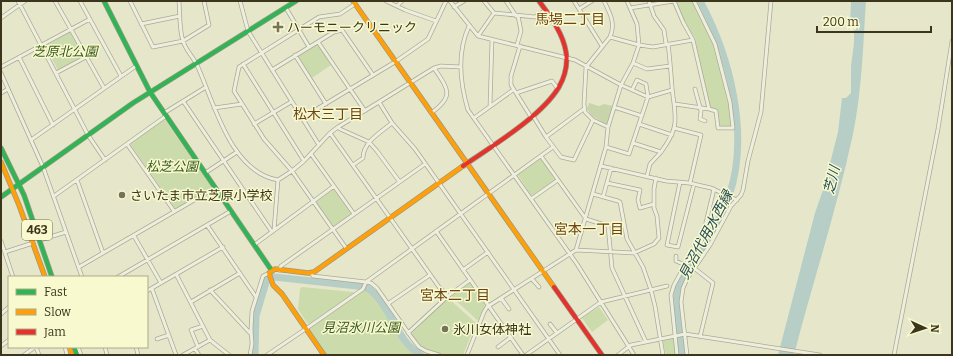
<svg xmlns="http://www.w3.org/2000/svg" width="953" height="356" font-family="Bitter,'Noto Sans JP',serif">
	<rect width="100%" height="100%" fill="#e6e7ca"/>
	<path fill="#ccdbab" d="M 676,1 L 693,1 L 715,45 L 730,107 L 732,127 L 720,127 L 717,110 L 710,108 L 695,38 L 684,22 Z
		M 70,32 L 72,33 L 84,56 L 58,70 L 45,46 Z
		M 316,45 L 318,45 L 331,65 L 312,78 L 299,57 L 299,55 Z
		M 163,119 L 165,120 L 212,187 L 212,188 L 177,209 L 175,208 L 130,144 Z
		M 540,159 L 542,160 L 555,180 L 533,195 L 531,195 L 518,175 Z
		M 333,189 L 351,213 L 351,214 L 334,226 L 332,226 L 316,202 Z
		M 469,283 L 470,283 L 485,305 L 478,320 L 477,320 L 452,297 L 452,295 Z
		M 302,287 L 353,292 L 354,293 L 310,324 L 307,323 L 298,309 L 300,289 Z
		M 365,289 C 386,300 395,339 416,355 L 326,355 L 308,329 Z
		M 447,299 L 449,299 L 476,323 L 463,355 C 449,355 431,355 420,345 C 417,342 414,338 412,335 L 412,333 Z
		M 599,307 L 608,320 L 592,332 L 582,318 Z
		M 674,338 L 675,339 L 677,355 L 666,355 L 663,342 L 664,340 Z"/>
	<path fill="#c8d5ab" d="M 589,103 L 599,106 L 604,104 L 613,106 L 608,123 L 606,124 L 592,116 L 587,109 Z"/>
	<path fill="#b6cec6" d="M 851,1 L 866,1 C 863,45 862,91 853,134 C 837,209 813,281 794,355 L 778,355 L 815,213 L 824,187 L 838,132 L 842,98 L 846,98 L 851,93 L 851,66 L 854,43 L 854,27 L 850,25 Z"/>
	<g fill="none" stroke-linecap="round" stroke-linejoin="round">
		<path stroke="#b6cec6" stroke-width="1" d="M 278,288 L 283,291 L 327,355"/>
		<path stroke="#b6cec6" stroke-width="7" d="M 255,355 L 256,316 L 267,279 L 269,277 L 274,277 L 366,287 C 391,303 395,341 421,355
			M 682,355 C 680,337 675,312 677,295 C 679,282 687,271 694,259 C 706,240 722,219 729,196 C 750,135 730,56 700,1"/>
		<defs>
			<path id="street" d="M 18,1 L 88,135 L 105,160
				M 55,1 L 104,88
				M 80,1 L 121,76
				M 130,1 L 153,47 L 183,41 L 209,25 L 204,1
				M 179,1 C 180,13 179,29 183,41 C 185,49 193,57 197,65 C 214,102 230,172 278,180 L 292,171 L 304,161 L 330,133 L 338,127 L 379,102 L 392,123 L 415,149 L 560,355
				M 240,1 L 248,31 L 319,145
				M 386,1 L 405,10 L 436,21
				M 450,1 L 478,36 L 575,60 L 621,85 L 648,97 L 672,90
				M 484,1 L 494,13 L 535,17 L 546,10
				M 506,1 L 516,16
				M 574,1 L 602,46
				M 604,1 C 610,13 616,24 610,37 L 586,67 L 584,104 L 585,112 L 593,120 L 608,127
				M 649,1 L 654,16 L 664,30 L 666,44
				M 694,1 L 715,44 L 730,102 L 733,128 L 718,128 L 716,111 L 709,109
				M 397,6 L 402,1
				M 454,7 L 464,1
				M 286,8 L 309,47
				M 630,8 L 674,1 L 683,22 L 693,40 L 709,109 L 675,104
				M 579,9 L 592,1
				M 1,18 L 25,1
				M 141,24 L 180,16
				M 469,26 C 457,52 460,83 468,110 L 577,264 L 634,355
				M 478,36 L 494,13
				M 610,37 L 639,45 L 653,47 L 693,40
				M 318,42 L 365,111
				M 517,45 L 521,31 L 518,16
				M 520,46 L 511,76 L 511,85 L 531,117
				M 295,55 L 326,104
				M 19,57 L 53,125
				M 633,63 L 647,69 L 670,66
				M 243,64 L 304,161
				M 1,67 L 90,19
				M 272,70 L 334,32 L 342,30 L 373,75
				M 1,73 L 43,167 L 82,277
				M 56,73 L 86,57
				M 695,89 L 701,111 L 700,119 L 705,121
				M 1,93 L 8,89
				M 516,93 L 552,81 L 558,89
				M 183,101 L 272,232
				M 379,102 L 434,68 L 441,66 L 461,67
				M 490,106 L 492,39
				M 614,107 L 642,116
				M 214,108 L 242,104
				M 164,113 L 206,87
				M 431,113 C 455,96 448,89 434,68
				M 533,116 L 546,137 L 561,157 L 574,160 L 593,120
				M 302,118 L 395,62 L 428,39 L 446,1
				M 474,118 L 513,90
				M 254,124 L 291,102
				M 639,124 L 672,135
				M 338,127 L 340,129 L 369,142 L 377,151 L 399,181
				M 674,128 L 701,135 L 690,183
				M 330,133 L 439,287 L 448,296
				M 546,137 L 585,108
				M 31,140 L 136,66
				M 633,143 L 661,152 C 681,125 675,118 672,87 C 671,73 670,59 668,44
				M 127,144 L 174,211
				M 606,147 L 629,154 L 648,97 L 646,84 L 637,80 L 632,90
				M 311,154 L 354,214
				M 541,156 L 586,219 L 608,226 L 612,268 L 646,342
				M 353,165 L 363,158 C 363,142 381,132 392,123
				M 601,166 L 666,181 L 689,183 L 711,188 L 737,200
				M 205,173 L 237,152
				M 647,176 L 650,164 L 661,152
				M 77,180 L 103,253
				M 680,182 L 667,245 L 678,247 L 694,184
				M 607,183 L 640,190 L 638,200 L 640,208 L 654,204
				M 593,194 L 618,201 L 620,202 L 627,239 L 643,267 L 651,290 L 655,306 L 663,355
				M 54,196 L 166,116
				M 603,197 L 611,168
				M 531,199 L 558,180
				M 207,225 L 256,297
				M 274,230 L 278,180
				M 436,231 L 523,355
				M 134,236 L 161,283
				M 40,240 L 66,232
				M 1,241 L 13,277
				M 254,245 L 334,186
				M 346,248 L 292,171 L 264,139 L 234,91 L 239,67 L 319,17 L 340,14 L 355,4
				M 576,250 L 606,147 L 608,127 L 621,85 L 633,63 L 639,45 L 637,24 L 627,1
				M 5,252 L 33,243
				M 676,256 L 676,261 L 685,265
				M 79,267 L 215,188
				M 694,268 L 713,283 L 700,337
				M 279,270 L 281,266 L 425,164
				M 463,270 L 488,252
				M 311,273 L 313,276 L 366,282 L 553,147
				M 176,274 L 210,340 L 229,355
				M 118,277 L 231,211
				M 532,279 L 539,287
				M 152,289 L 176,355
				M 210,290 L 250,333
				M 147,291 L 223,247
				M 501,298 L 509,309
				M 191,302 L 240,273
				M 389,303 L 430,275
				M 1,314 L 9,307
				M 550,324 L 557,333
				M 408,333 L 448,296 L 470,280
				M 157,339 L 169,335
				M 1,346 L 9,340
				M 36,347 L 39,355
				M 65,347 L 67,355
				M 78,347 L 81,355
				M 105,347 L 107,355
				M 136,347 L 138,355
				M 198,347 L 191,330 L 203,326
				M 498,347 L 511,337
				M 195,349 L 199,355
				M 24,355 L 35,347
				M 183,355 L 210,340
				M 250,355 L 252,344 L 251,329 L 252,311 L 263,276 L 269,273
				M 267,355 L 310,326 L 363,289 L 366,282 L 371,283 L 377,288 L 412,338 L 419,347 L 426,351 L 439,355
				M 467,355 L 484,312 L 487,307 L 576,250 L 634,253 L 654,244 L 659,238 L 657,216 L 654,208 L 654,189 L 656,178
				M 526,355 L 601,302 L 667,286
				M 618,355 L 631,345 L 685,334 L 820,355
				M 677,355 L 671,295 L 674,285 L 685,265 L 701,243 L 714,189
				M 687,355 L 681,302 L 683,288 L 687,279 L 710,245 L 731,206 L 741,195 L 743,190 L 748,161 L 761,112 L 771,1
				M 894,355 L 938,129 L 952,41"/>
			<path id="fast" d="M 104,1 L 150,92 L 272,271
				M 1,148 L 24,195 L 52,277
				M 1,197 L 133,103 L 296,1
				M 74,347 L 77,355"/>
			<path id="slow" d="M 353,1 L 554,287
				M 1,162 L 19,205 L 45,277
				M 69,347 L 72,355
				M 324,355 L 282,294 L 273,285 L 269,273 L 275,269 L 308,273 L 314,272 L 463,166"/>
			<path id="jam" d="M 463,166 C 492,146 541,117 559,87 C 565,76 568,64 566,52 C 563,33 550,16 539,1
				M 554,287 L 602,355"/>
		</defs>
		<use href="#street" stroke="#abaa94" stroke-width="4.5"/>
		<use href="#fast" stroke="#9b9984" stroke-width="5.5"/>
		<use href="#slow" stroke="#9b9984" stroke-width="5.5"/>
		<use href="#jam" stroke="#9b9984" stroke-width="5.5"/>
		<use href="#street" stroke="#eeeede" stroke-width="3"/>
		<use href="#fast" stroke="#30b455" stroke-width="4"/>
		<use href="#slow" stroke="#ff9f0a" stroke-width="4"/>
		<use href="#jam" stroke="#e5322d" stroke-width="4"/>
	</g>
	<g fill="#777358" stroke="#f8f9cf" stroke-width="1.5">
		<path d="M276 21h4v4h4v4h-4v4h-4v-4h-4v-4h4z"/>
		<circle cx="122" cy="195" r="4"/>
		<circle cx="445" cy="329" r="4"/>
	</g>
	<g text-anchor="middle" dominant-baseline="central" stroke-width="3" stroke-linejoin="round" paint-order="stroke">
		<rect fill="#f8f9cf" stroke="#747051" stroke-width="1" x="22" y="220" width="30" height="20" rx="3"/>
		<g font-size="12" font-weight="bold" fill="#3b351b">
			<text x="37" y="230">463</text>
		</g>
		<g font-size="13" fill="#3b351b" stroke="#f8f9cf" text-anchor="start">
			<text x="287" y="27">ハーモニークリニック</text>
			<text x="130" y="195">さいたま市立芝原小学校</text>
			<text x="453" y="329">氷川女体神社</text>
		</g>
		<g font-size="13" font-style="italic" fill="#385a1f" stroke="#f8f9cf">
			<text x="65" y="51">芝原北公園</text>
			<text x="172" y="166">松芝公園</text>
			<text x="361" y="327">見沼氷川公園</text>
		</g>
		<g font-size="14" fill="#6d4415" stroke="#f8f9cf">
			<text x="570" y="19">馬場二丁目</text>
			<text x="328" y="114">松木三丁目</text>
			<text x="589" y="229">宮本一丁目</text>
			<text x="455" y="295">宮本二丁目</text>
		</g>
		<g font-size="14" font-style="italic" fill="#284f5d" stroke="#f8f9cf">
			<text transform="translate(832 180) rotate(-76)">芝川</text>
			<text transform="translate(706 235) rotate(-62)">見沼代用水西縁</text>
		</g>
	</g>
	<rect width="953" height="356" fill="none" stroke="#3b351b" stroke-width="4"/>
	<rect x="8" y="276" width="140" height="72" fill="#f8f9cf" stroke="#acab87"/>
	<rect x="16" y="289" width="20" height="6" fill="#30b455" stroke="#acab87"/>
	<text x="44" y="296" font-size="12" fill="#3b351b">Fast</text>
	<rect x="16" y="309" width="20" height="6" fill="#ff9f0a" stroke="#acab87"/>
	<text x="44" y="316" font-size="12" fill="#3b351b">Slow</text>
	<rect x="16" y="329" width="20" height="6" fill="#e5322d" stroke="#acab87"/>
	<text x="44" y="336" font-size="12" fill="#3b351b">Jam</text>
	<g transform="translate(925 328) rotate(93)" stroke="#f8f9cf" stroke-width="3" paint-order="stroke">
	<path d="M0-3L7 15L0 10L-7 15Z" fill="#3b351b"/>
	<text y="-6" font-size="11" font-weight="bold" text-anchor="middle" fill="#3b351b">N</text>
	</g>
	<path d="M817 26v6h114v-6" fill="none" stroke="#3b351b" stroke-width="2"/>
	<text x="823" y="26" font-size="12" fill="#3b351b" stroke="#f8f9cf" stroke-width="3" paint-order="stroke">200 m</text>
</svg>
